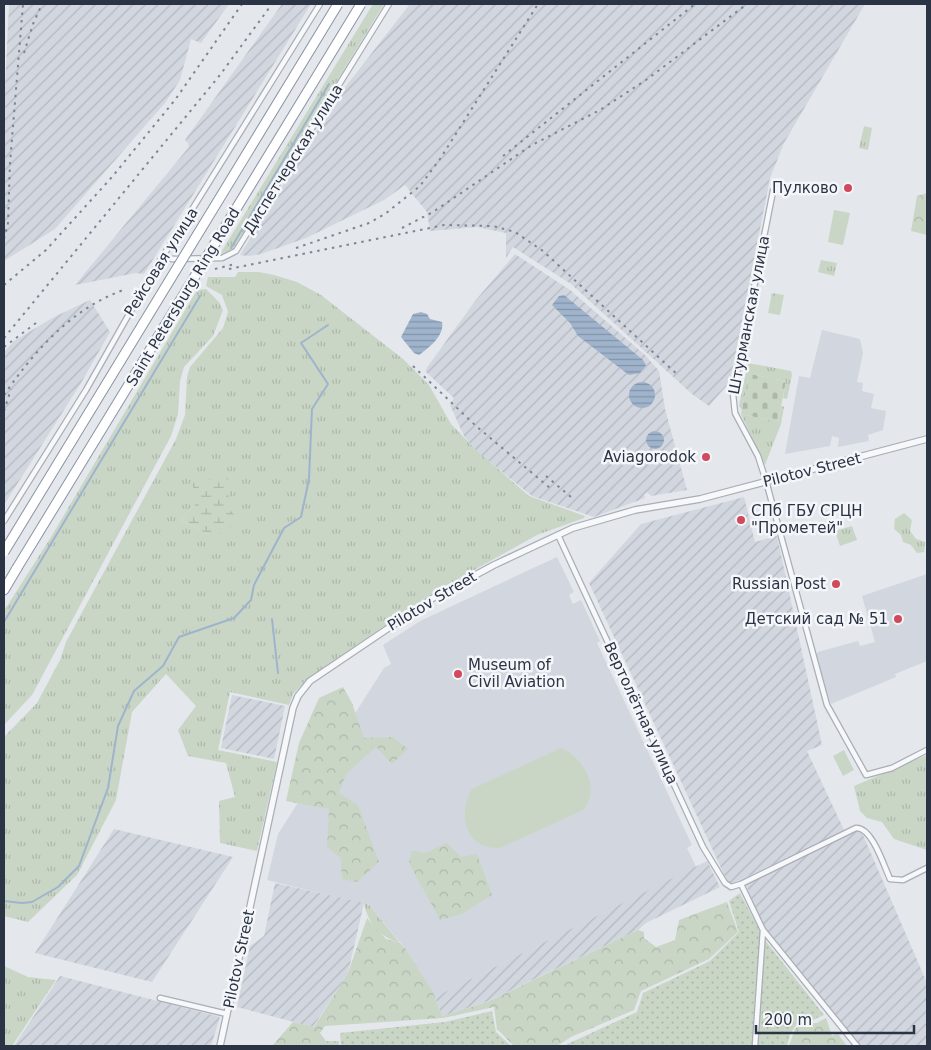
<svg xmlns="http://www.w3.org/2000/svg" width="931" height="1050" font-family="'DejaVu Sans',sans-serif">
	<defs>
		<pattern id="industrial-furrows" width="10" height="10" patternUnits="userSpaceOnUse" patternTransform="scale(1.25)"><rect width="10" height="10" fill="#d2d6de"/><path d="M-1 1l2-2M0 10L10 0M9 11l2-2" fill="none" stroke="#b4b8c0"/></pattern>
		<pattern id="grass-tufts" width="24" height="20" patternUnits="userSpaceOnUse" patternTransform="scale(1.25)"><rect width="24" height="20" fill="#c9d6c5"/><path d="M3 7l-1-3M5 7V3M7 7l1-3M15 17l-1-3M17 17v-4M19 17l1-3" fill="none" stroke="#adb8ab"/></pattern>
		<pattern id="forest-crowns" width="20" height="18" patternUnits="userSpaceOnUse" patternTransform="scale(1.25)"><rect width="20" height="18" fill="#c9d6c5"/><path d="M2 6a3 3 0 1 1 6 0M12 15a3 3 0 1 1 6 0" fill="none" stroke="#adb8ab"/></pattern>
		<pattern id="wetland-marsh" width="20" height="14" patternUnits="userSpaceOnUse" patternTransform="scale(1.25)"><rect width="20" height="14" fill="#c9d6c5"/><path d="M1 5h8M5 5V1M11 12h8M15 12V8" fill="none" stroke="#adb8ab"/></pattern>
		<pattern id="cemetery-stones" width="16" height="16" patternUnits="userSpaceOnUse" patternTransform="scale(1.25)"><rect width="16" height="16" fill="#c9d6c5"/><path d="M2 7V4a2 2 0 0 1 4 0v3zM10 15v-3a2 2 0 0 1 4 0v3z" fill="#adb8ab"/></pattern>
		<pattern id="garden-dots" width="8" height="8" patternUnits="userSpaceOnUse" patternTransform="scale(1.25)"><rect width="8" height="8" fill="#c9d6c5"/><path d="M2 2h.1M6 6h.1" fill="none" stroke="#adb8ab" stroke-width="1.8" stroke-linecap="round"/></pattern>
		<pattern id="water-rules" width="6" height="5" patternUnits="userSpaceOnUse" patternTransform="scale(1.25)"><rect width="6" height="5" fill="#9fb4cc"/><path d="M0 2.5h6" fill="none" stroke="#8293a7"/></pattern>
	</defs>
	<rect width="100%" height="100%" fill="#e4e7ec"/>
	<path fill="#d2d6de" d="M 822,330 L 860,339 L 863,353 L 857,382 L 863,383 L 862,391 L 874,394 L 871,408 L 886,411 L 883,430 L 868,435 L 869,441 L 838,447 L 839,438 L 832,436 L 830,446 L 785,454 L 799,376 L 810,378 Z
		M 557,557 L 574,592 L 569,595 L 573,604 L 581,600 L 600,641 L 597,643 L 692,845 L 687,848 L 696,867 L 435,997 L 405,948 L 369,905 L 267,880 L 278,834 L 384,668 L 391,664 L 383,645 L 422,620 Z
		M 927,574 L 927,661 L 895,674 L 896,677 L 831,704 L 816,655 L 818,652 L 858,641 L 860,646 L 875,642 L 862,596 Z"/>
	<path fill="url(#industrial-furrows)" d="M 9,4 L 229,4 L 201,43 L 191,39 L 180,80 L 165,103 L 55,229 L 4,261 L 4,109 Z
		M 282,4 L 311,4 L 144,274 L 136,273 L 75,285 L 189,147 L 188,143 L 185,140 Z
		M 410,4 L 865,4 L 784,143 L 770,178 L 730,382 L 709,406 L 692,394 L 571,284 L 513,247 L 506,258 L 506,233 L 477,227 L 430,231 L 427,212 L 405,185 L 384,200 L 306,238 L 261,254 L 249,256 L 240,255 L 336,99 Z
		M 515,254 L 570,290 L 645,355 L 659,371 L 665,409 L 687,490 L 651,496 L 647,492 L 644,495 L 645,498 L 594,517 L 532,496 L 475,450 L 464,436 L 450,405 L 454,398 L 426,372 L 426,369 L 475,301 Z
		M 90,300 L 110,332 L 81,383 L 4,505 L 4,352 L 14,341 L 54,317 Z
		M 744,497 L 755,542 L 777,536 L 822,745 L 807,751 L 845,832 L 729,885 L 589,583 L 641,524 Z
		M 232,695 L 285,706 L 274,759 L 221,748 Z
		M 860,828 L 927,983 L 927,1046 L 859,1046 L 762,927 L 746,884 Z
		M 114,829 L 233,857 L 152,982 L 35,953 Z
		M 707,861 L 720,887 L 646,923 L 638,930 L 486,1002 L 442,1016 L 435,997 Z
		M 275,883 L 364,903 L 348,973 L 313,1027 L 237,1007 L 250,946 L 264,936 Z
		M 60,976 L 220,1017 L 211,1046 L 14,1046 Z"/>
	<path fill="url(#grass-tufts)" fill-rule="evenodd" d="M 373,4 L 384,4 L 248,226 L 233,249 L 220,254 Z
		M 864,126 L 872,128 L 868,150 L 859,148 Z
		M 821,260 L 837,263 L 834,276 L 818,272 Z
		M 238,272 L 259,272 L 274,275 L 297,282 L 321,295 L 403,359 L 429,385 L 451,424 L 476,450 L 529,496 L 585,516 L 584,518 L 537,535 L 431,594 L 308,678 L 293,694 L 289,705 L 230,692 L 218,750 L 277,762 L 257,851 L 220,843 L 219,801 L 235,797 L 226,763 L 188,756 L 178,730 L 196,706 L 166,674 L 132,712 L 116,800 L 77,875 L 28,922 L 4,916 L 4,737 L 37,703 L 60,660 L 66,642 L 176,439 L 185,415 L 187,377 L 190,367 L 223,328 L 228,312 L 222,295 L 206,286 L 208,277 L 235,277 ZM 197,502 L 209,535 L 181,520 Z
		M 206,289 L 219,302 L 223,310 L 213,336 L 184,367 L 180,381 L 178,414 L 171,436 L 32,695 L 4,725 L 4,611 L 51,537 L 197,290 Z
		M 772,293 L 784,295 L 780,315 L 768,313 Z
		M 748,363 L 791,371 L 792,375 L 787,399 L 783,398 L 786,381 L 749,374 L 742,410 L 739,406 Z
		M 781,406 L 784,407 L 781,424 L 765,465 L 741,414 L 778,422 Z
		M 904,513 L 912,520 L 910,531 L 916,539 L 925,542 L 924,552 L 917,553 L 911,545 L 903,542 L 901,535 L 894,529 L 895,519 Z
		M 852,526 L 857,540 L 840,546 L 835,531 Z
		M 927,755 L 927,850 L 894,839 L 882,822 L 867,818 L 860,811 L 854,786 Z
		M 364,903 L 369,905 L 400,943 C 380,937 368,924 364,903 Z
		M 4,966 L 28,977 L 56,980 L 12,1046 L 4,1046 Z"/>
	<path fill="url(#forest-crowns)" d="M 927,193 L 927,235 L 911,231 L 917,196 Z
		M 343,687 L 352,703 L 364,738 L 393,737 L 408,749 L 392,764 L 376,747 L 346,774 L 339,793 L 358,805 L 379,862 L 357,882 L 342,879 L 341,858 L 327,847 L 329,809 L 286,801 L 299,743 L 319,698 Z
		M 447,843 L 461,857 L 477,854 L 492,895 L 462,914 L 440,920 L 409,863 L 412,851 L 425,853 Z
		M 727,902 L 738,932 L 709,959 L 641,991 L 634,1010 L 571,1037 L 557,1046 L 514,1046 L 497,1029 L 494,1007 L 443,1018 L 325,1026 L 320,1033 L 326,1041 L 339,1041 L 339,1046 L 272,1046 L 293,1022 L 314,1027 L 348,973 L 367,918 L 386,939 L 400,943 L 405,948 L 433,992 L 442,1016 L 487,1002 L 638,930 L 644,932 L 644,938 L 656,947 L 675,940 L 679,920 Z
		M 826,1018 L 832,1036 L 838,1034 L 847,1046 L 789,1046 L 795,1029 L 800,1024 L 817,1023 Z"/>
	<path fill="url(#wetland-marsh)" d="M 225,476 L 238,488 L 222,502 L 241,521 L 211,538 L 209,535 L 181,520 L 197,502 L 192,483 Z"/>
	<path fill="url(#cemetery-stones)" d="M 749,374 L 786,381 L 778,422 L 741,414 Z"/>
	<path fill="url(#garden-dots)" d="M 740,893 L 764,939 L 824,1015 L 808,1022 L 798,1022 L 790,1034 L 787,1046 L 563,1046 L 637,1012 L 643,993 L 710,961 L 739,932 L 729,901 Z
		M 492,1011 L 496,1032 L 511,1046 L 341,1046 L 340,1033 L 445,1022 Z"/>
	<path fill="#c9d6c5" d="M 834,210 L 850,213 L 843,245 L 828,242 Z
		M 561,748 C 583,757 602,789 583,810 L 500,848 C 465,850 457,814 472,789 Z
		M 844,750 L 854,770 L 843,776 L 833,756 Z"/>
	<path fill="url(#water-rules)" d="M 564,295 L 643,360 L 646,365 L 640,373 L 629,375 L 578,336 L 570,323 L 552,305 L 559,296 Z
		M 421,312 L 427,314 L 430,319 L 442,322 C 445,336 427,349 419,355 L 414,353 L 401,337 L 413,314 Z
		M629 395a13 13 0 1 1 26 0a13 13 0 1 1-26 0Z
		M646 440a9 9 0 1 1 18 0a9 9 0 1 1-18 0Z"/>
	<g fill="none" stroke-linecap="round" stroke-linejoin="round">
		<path stroke="#9fb4cc" stroke-width="2" d="M 231,248 L 329,84
			M 272,619 L 278,673
			M 4,622 L 200,296
			M 4,901 L 22,903 L 32,902 L 58,887 L 79,866 L 108,788 L 118,726 L 134,691 L 163,666 L 179,637 L 234,618 L 251,600 L 254,585 L 284,528 L 301,517 L 309,479 L 312,409 L 328,384 L 301,343 L 328,325"/>
		<defs>
			<path id="minor" d="M 773,191 L 733,394 L 735,413 L 758,456 L 766,481 L 827,705 L 866,775 L 892,768 L 927,750
				M 164,257 L 172,259 L 222,258 L 236,251 L 389,4
				M 4,521 L 86,390 L 150,277 L 320,4
				M 558,535 L 703,847 L 725,883 L 731,887 L 741,884 L 856,828 C 872,827 884,866 890,879 L 903,880 L 927,868
				M 741,884 L 763,930 L 755,1046
				M 763,930 L 857,1046
				M 160,998 L 227,1014"/>
			<path id="tertiary" d="M 220,1046 L 293,708 L 298,696 L 310,681 L 433,598 L 494,565 L 573,528 L 635,510 L 700,499 L 927,439"/>
			<path id="motorway" d="M 4,590 L 17,568"/>
		</defs>
		<use href="#minor" stroke="#a9aeb7" stroke-width="7"/>
		<use href="#tertiary" stroke="#a9aeb7" stroke-width="8"/>
		<use href="#motorway" stroke="#8b94a3" stroke-width="11"/>
		<use href="#minor" stroke="#f7f8fa" stroke-width="4.5"/>
		<use href="#tertiary" stroke="#f7f8fa" stroke-width="5.5"/>
		<use href="#motorway" stroke="#fff" stroke-width="9"/>
		<path stroke="#7d8696" stroke-width="2" stroke-dasharray="2.5 5" stroke-linecap="butt" d="M 24,53 L 33,24 L 42,4
			M 503,156 L 695,4
			M 402,228 L 433,212 L 532,145 L 600,110 L 646,80 L 747,4
			M 4,239 L 8,223 L 10,163 L 23,4
			M 296,248 L 369,223 L 385,214 L 420,186 L 440,159 L 538,4
			M 215,269 L 235,264
			M 229,269 L 444,225 L 493,226 L 515,232 L 543,251 L 679,376
			M 4,285 L 46,250 L 112,177 L 175,100 L 242,4
			M 4,338 L 220,75 L 272,4
			M 4,347 L 36,323
			M 413,366 L 476,426 L 550,488
			M 4,395 C 36,349 72,308 126,289
			M 4,411 L 11,389
			M 546,476 L 571,497"/>
		<defs>
			<path id="motorway-bridge" d="M 4,552 L 338,4
				M 17,568 L 361,4"/>
		</defs>
		<use href="#motorway-bridge" stroke="#8b94a3" stroke-width="11" stroke-linecap="butt"/>
		<use href="#motorway-bridge" stroke="#fff" stroke-width="9"/>
	</g>
	<g fill="#d1495b" stroke="#f4f6f9" stroke-width="2">
		<circle cx="848" cy="188" r="5"/>
		<circle cx="706" cy="457" r="5"/>
		<circle cx="741" cy="520" r="5"/>
		<circle cx="836" cy="584" r="5"/>
		<circle cx="898" cy="619" r="5"/>
		<circle cx="458" cy="674" r="5"/>
	</g>
	<g text-anchor="middle" dominant-baseline="central" stroke-width="5" stroke-linejoin="round" paint-order="stroke">
		<g font-size="15" fill="#2b3445" stroke="#f4f6f9">
			<text transform="translate(293 159) rotate(-58)">Диспетчерская улица</text>
			<text transform="translate(161 262) rotate(-58)">Рейсовая улица</text>
			<text transform="translate(183 297) rotate(-59)">Saint Petersburg Ring Road</text>
			<text transform="translate(749 315) rotate(-79)">Штурманская улица</text>
			<text transform="translate(812 470) rotate(-14)">Pilotov Street</text>
			<text transform="translate(432 601) rotate(-31)">Pilotov Street</text>
			<text transform="translate(641 713) rotate(65)">Вертолётная улица</text>
			<text transform="translate(239 959) rotate(-78)">Pilotov Street</text>
		</g>
		<g font-size="15" fill="#2b3445" stroke="#f4f6f9" text-anchor="end">
			<text x="838" y="188">Пулково</text>
			<text x="696" y="457">Aviagorodok</text>
			<text x="751" y="511" text-anchor="start">СПб ГБУ СРЦН<tspan x="751" dy="17">"Прометей"</tspan></text>
			<text x="826" y="584">Russian Post</text>
			<text x="888" y="619">Детский сад № 51</text>
			<text x="468" y="665" text-anchor="start">Museum of<tspan x="468" dy="17">Civil Aviation</tspan></text>
		</g>
	</g>
	<rect width="931" height="1050" fill="none" stroke="#2b3445" stroke-width="10"/>
	<path d="M756 1025v8h158v-8" fill="none" stroke="#2b3445" stroke-width="2.5"/>
	<text x="764" y="1025" font-size="15" fill="#2b3445" stroke="#f4f6f9" stroke-width="4" paint-order="stroke">200 m</text>
</svg>
